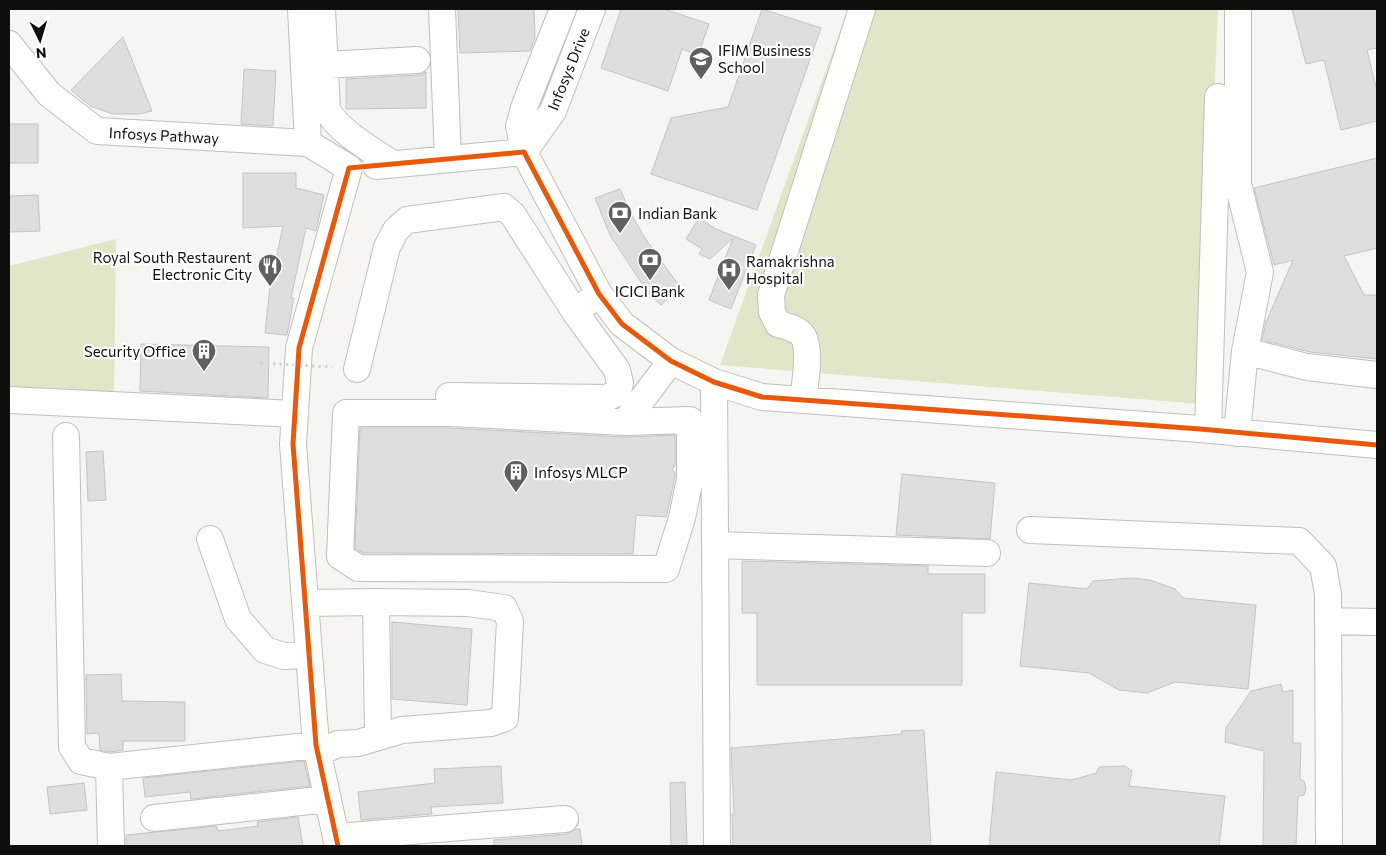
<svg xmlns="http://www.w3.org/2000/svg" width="1386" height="855" font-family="Commissioner,sans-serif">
	<rect width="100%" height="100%" fill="#f7f5f2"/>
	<path fill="#e0e6c7" d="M 848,9 L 1218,9 L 1201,404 L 720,365 Z
		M 116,239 L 114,404 L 9,392 L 9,266 Z"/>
	<path fill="#e0dedc" stroke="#c6c4c2" d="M 458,9 L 534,9 L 535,38 L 530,51 L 460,53 Z
		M 621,9 L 664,9 L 709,24 L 698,55 L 682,49 L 668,91 L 601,68 Z
		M 762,9 L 821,28 L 757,210 L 651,174 L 671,118 L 728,107 Z
		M 1292,9 L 1377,9 L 1377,48 L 1367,50 L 1377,91 L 1377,121 L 1341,130 L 1324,60 L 1306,64 Z
		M 123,37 L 152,111 L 139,114 L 113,114 L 90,106 L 71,90 Z
		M 244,69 L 276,71 L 273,126 L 241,124 Z
		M 426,72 L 426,108 L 346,109 L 346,79 L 418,75 Z
		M 9,124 L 38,124 L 38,163 L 9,163 Z
		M 1377,158 L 1377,248 L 1344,256 L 1364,295 L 1377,295 L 1377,359 L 1310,352 L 1262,340 L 1266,322 L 1293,260 L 1274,265 L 1254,188 Z
		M 243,173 L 296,173 L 296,188 L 324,195 L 316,231 L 306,228 L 291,298 L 294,298 L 287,335 L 265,333 L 270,287 L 283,226 L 243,228 Z
		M 620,189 L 630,212 L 645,238 L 680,287 L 661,305 L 648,293 L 610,235 L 595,198 Z
		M 38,195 L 40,231 L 9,232 L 9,196 Z
		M 699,218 L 716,229 L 756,245 L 731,309 L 709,300 L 733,238 L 710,259 L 699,254 L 702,249 L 686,239 Z
		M 141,344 L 269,347 L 268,398 L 140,391 Z
		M 360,428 L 450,428 L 624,437 L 675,435 L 675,466 L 672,469 L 675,473 L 675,477 L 667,514 L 666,517 L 636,515 L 633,554 L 363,553 L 355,548 Z
		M 103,451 L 106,500 L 88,501 L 86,452 Z
		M 902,474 L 995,483 L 990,539 L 896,535 Z
		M 742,561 L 928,566 L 928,574 L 985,574 L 985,613 L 962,613 L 962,685 L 757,685 L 757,613 L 742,613 Z
		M 1131,578 L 1150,580 L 1175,589 L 1183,598 L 1256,605 L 1248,689 L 1175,682 L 1147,693 L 1119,690 L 1089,673 L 1020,666 L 1029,583 L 1087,589 L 1093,581 Z
		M 392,622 L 472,629 L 467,705 L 392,699 Z
		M 121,674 L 122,701 L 185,702 L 185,741 L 123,741 L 123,750 L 110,752 L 100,750 L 99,733 L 87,734 L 86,675 Z
		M 1281,684 L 1283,692 L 1293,690 L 1293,743 L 1301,743 L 1300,779 L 1304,781 L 1306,789 L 1304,795 L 1298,796 L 1296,846 L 1263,846 L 1264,751 L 1225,742 L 1226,728 L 1251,691 Z
		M 924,730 L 931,846 L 733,846 L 732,814 L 734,814 L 731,748 L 902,734 L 901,731 Z
		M 304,761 L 310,786 L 191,799 L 190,792 L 145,797 L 143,778 Z
		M 501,766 L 503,803 L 431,807 L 432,814 L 361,820 L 358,792 L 435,783 L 434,769 Z
		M 1125,766 L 1132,771 L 1129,786 L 1225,796 L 1219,846 L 989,846 L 996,772 L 1072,780 L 1096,773 L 1099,767 Z
		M 685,782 L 687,846 L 671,846 L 670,783 Z
		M 84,783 L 87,810 L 50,814 L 47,787 Z
		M 298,817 L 303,846 L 126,846 L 126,835 L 217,826 L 218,831 L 258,826 L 257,822 Z
		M 576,829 L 580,829 L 582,846 L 494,846 L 494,840 L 566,834 Z"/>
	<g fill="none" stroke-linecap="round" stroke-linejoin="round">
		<defs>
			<path id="minor" d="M 301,9 L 308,143
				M 322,9 L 327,109 C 337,131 373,151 393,164
				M 442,9 L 448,159
				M 563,9 L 525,105 L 519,126 L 524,152 L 599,294 L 622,324 L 671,361 L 714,382 L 762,397 L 1200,429 L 1377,445
				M 9,44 L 49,94 L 97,131 L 308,143 L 349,168
				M 325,65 L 417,60
				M 524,152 L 553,111 L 592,9
				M 376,166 L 524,152
				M 1245,351 L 1307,367 L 1377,375
				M 357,369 L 387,247 L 396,230 L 407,220 L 504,207 L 513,215 L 575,312
				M 714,382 L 717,846
				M 449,396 L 607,398 L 618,392 L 620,383 L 617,370 L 575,312 L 588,302
				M 9,400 L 295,414
				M 803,400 C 805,385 811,349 803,336 C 797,328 786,326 778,324 L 772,312 L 771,295 L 862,9
				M 625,422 L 690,420 L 690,479 L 682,518 L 666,569 L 358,568 L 340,556 L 346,413 L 450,413 L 625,422 L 671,361
				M 1208,430 L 1218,97
				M 1237,433 L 1245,351 L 1260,272 L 1238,184 L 1238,9
				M 66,436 L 72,747 L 81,761 L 109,767 L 316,745
				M 1030,530 L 1299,541 L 1323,566 L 1328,594 L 1329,846
				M 210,539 L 238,619 L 253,636 L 265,650 L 284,656 L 309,655
				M 715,545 L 987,553
				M 305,603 L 376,602
				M 1328,621 L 1377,622
				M 318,753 L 338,744 L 358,743 L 402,730 L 491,723 L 505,718 L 510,621 L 504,608 L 468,603 L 376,602 L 378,737
				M 109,767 L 111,846
				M 154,818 L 328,799
				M 336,837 L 565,819
				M 338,846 L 316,745 L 293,444 L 299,348 L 349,168"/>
		</defs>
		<use href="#minor" stroke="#c1bfbd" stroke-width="28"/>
		<use href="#minor" stroke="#fefefd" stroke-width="26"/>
		<path stroke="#d2d2d2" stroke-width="3" stroke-dasharray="2.5 4" stroke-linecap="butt" d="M 260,363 L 332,367"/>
		<defs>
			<path id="cycleway" d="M 338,846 L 316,745 L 293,444 L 299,348 L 349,168 L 524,152 L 599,294 L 622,324 L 671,361 L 714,382 L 762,397 L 1200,429 L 1377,445"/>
		</defs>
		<use href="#cycleway" stroke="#fff" stroke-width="8"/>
		<use href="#cycleway" stroke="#e8590c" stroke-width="5"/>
	</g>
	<defs>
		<symbol id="university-pin" viewBox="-11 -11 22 30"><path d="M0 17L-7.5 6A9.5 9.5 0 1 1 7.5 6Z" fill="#61605e" stroke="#fff"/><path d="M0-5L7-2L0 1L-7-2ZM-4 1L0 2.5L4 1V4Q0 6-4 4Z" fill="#fff"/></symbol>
		<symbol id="bank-pin" viewBox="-11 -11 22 30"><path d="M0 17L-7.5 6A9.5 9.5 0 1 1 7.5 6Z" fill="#61605e" stroke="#fff"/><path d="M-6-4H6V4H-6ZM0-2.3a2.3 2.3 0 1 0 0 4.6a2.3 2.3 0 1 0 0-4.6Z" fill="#fff"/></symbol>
		<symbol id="restaurant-pin" viewBox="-11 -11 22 30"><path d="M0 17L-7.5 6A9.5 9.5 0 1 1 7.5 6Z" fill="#61605e" stroke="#fff"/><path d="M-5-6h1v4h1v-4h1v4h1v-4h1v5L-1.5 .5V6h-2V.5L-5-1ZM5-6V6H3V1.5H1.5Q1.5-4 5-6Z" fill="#fff"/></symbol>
		<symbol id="hospital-pin" viewBox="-11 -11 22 30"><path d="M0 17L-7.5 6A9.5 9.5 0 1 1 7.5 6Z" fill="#61605e" stroke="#fff"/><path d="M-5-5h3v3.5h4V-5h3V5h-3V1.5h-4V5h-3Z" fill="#fff"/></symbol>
		<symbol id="building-pin" viewBox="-11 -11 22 30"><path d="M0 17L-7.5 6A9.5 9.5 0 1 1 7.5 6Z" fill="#61605e" stroke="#fff"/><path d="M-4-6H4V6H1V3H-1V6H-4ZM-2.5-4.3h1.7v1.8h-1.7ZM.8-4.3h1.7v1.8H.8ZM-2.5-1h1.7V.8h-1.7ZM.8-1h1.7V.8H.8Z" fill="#fff"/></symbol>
	</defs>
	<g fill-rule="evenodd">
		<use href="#university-pin" x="687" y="45" width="28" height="38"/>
		<use href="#bank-pin" x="606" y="199" width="28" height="38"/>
		<use href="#bank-pin" x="636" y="246" width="28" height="38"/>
		<use href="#restaurant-pin" x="256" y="252" width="28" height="38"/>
		<use href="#hospital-pin" x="715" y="256" width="28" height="38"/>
		<use href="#building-pin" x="190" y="337" width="28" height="38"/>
		<use href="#building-pin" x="502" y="458" width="28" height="38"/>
	</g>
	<g text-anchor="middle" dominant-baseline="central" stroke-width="4.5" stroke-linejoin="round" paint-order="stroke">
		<g font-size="15" fill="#100f0e" stroke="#fff" text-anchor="start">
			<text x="718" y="50">IFIM Business<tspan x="718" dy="17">School</tspan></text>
			<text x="638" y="213">Indian Bank</text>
			<text x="252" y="257" text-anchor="end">Royal South Restaurent<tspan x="252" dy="17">Electronic City</tspan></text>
			<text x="746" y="261">Ramakrishna<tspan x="746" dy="17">Hospital</tspan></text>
			<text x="650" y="291" text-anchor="middle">ICICI Bank</text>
			<text x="186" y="351" text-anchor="end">Security Office</text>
			<text x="534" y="472">Infosys MLCP</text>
		</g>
		<g font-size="15" fill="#100f0e" stroke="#fff">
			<text transform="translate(568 69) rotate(-68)">Infosys Drive</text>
			<text transform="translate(164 135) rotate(3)">Infosys Pathway</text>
		</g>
	</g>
	<rect width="1386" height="855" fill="none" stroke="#100f0e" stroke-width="20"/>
	<g transform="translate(40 40) rotate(175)" stroke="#ffffff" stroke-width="4" paint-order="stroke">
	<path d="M0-4L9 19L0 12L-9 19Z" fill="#100f0e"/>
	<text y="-8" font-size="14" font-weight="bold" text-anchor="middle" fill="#100f0e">N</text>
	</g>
</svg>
